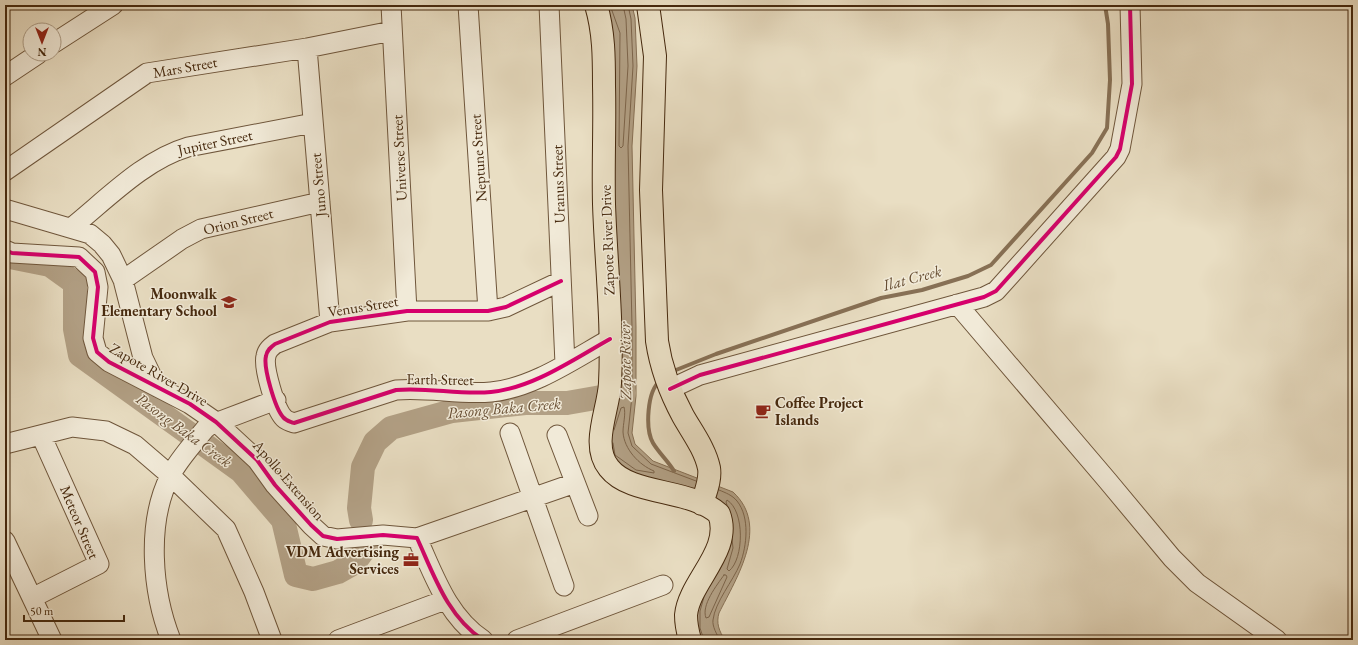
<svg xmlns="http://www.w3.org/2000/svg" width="1358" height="645" font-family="'EB Garamond',serif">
	<rect width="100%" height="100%" fill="#e9dec3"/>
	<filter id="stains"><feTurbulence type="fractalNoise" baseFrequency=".005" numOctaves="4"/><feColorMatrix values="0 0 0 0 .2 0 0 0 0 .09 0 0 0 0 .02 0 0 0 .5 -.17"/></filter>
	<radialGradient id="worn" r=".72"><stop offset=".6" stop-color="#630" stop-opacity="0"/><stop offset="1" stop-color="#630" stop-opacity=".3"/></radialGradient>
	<path fill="#b2a085" stroke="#877055" d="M 601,5 L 632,5 L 635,18 L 637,66 L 632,146 L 636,327 L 636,396 L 632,433 L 635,444 L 653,461 L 733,492 C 770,526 737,577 719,613 C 716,623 719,631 725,640 L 701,640 L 696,629 L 696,611 L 722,518 L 632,479 L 607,459 Z"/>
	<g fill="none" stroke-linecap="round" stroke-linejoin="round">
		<path stroke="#7c644a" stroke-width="1" d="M 610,5 L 620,33 L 619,146 L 621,148 L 623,146 L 628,66 L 626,19 L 623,5
			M 628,5 L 631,19 L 633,66 L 628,146 L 632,327 L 632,396 L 628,433 L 632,446 L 651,464 L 696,481
			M 613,443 L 615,455 L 636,470 L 654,473 L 654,471 C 639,465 624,449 623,432 C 623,424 626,414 624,407 L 621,408 L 614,430
			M 719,490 C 726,493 732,495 737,501 C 750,517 747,546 740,564 C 733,581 715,602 713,620 C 712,626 717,635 720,640
			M 727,505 L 726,502 L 727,500 C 745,511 744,559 729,571 L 727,569 L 733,548 L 732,539
			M 724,575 L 726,575 L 727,577 L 709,617 L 706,618 C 701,605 717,585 724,575 Z
			M 704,640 L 700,628 L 700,611 L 704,597"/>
		<path stroke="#877055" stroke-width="4" d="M 671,372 L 716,354 L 881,298 L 922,290 L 968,276 L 991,265 L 1092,153 L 1107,128 L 1110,80 L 1108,24 L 1105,5
			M 660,381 C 647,391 645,429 653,443 C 659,453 668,461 674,471"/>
		<path stroke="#b2a085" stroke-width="24" d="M 15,258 L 50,265 L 75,283 L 75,329 L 80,355 L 241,471 L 283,520 L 296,575 L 313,579 L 338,572 L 354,563 L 366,547 L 365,542
			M 361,520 L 359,508 L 363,467 L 375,442 L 391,428 L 452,411 L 525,403 L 567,403 L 624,393"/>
		<defs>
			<path id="minor" d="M 391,5 L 407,311
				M 468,5 L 488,311
				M 549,5 L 565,364
				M 54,43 L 113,5
				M 307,48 L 330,322
				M 5,76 L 38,54
				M 5,171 L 147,73 L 307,48 L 392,31
				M 5,209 L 90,234 L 102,244 L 111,255 L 123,280 L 143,358 L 157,387
				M 71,228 C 107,199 144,160 188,147 L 313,123
				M 5,250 L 12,253 L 79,257 L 95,272 L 98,287 L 93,338 L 97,352 L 109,362 L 190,404 L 216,422 L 257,460 L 275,485 L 311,525 L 323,536 L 337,539 L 383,535 L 417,538 C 434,575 447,616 483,640
				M 123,280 L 182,239 L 201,229 L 320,202
				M 561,281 L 506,307 L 488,311 L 407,311 L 330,322 L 275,344 C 271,347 267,350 266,356 C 263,367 275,408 283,417 C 286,421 289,421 294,423 L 396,390 C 428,387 459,395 491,392 C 533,388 574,359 610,339
				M 957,304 L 1107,480 L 1172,558 L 1197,583 L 1277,640
				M 670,389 L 700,375 L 984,297 L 996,291 L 1116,157 L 1120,149 L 1132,84 L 1130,5
				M 510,433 L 564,586
				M 557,435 L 588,516
				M 5,444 L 72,427 L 106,431 L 135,445 L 170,475 L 226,529 L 254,592 L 272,640
				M 417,538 L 575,483
				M 5,541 L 52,640
				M 32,598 L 99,564 L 41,435
				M 171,640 C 152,592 146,523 170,476 C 179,459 193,444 205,429 L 210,425 L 276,400
				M 338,640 L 445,600
				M 517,640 L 663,585"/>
			<path id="major" d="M 596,5 C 604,32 604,58 604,86 C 605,125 603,165 604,204 C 606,264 613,323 610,383 C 609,409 590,445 609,468 C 631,496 690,488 719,514 C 733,550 689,582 686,615 C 686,623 688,633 690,640
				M 648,5 L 655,56 L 651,190 L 657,341 C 661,368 670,392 683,416 C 692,432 705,449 709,468 C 711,480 705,493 702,504"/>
		</defs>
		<use href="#minor" stroke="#6f563b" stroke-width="21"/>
		<use href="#major" stroke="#46290e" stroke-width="24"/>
		<use href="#minor" stroke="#f1ead8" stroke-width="19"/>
		<use href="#major" stroke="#e9dec3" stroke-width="22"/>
		<defs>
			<path id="cycleway" d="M 5,250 L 12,253 L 79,257 L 95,272 L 98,287 L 93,338 L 97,352 L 109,362 L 190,404 L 216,422 L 257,460 L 275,485 L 311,525 L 323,536 L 337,539 L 383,535 L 417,538 C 434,575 447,616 483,640
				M 561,281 L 506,307 L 488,311 L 407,311 L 330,322 L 275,344 C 271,347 267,350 266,356 C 263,367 275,408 283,417 C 286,421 289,421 294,423 L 396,390 C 428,387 459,395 491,392 C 533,388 574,359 610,339
				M 670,389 L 700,375 L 984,297 L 996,291 L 1116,157 L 1120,149 L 1132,84 L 1130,5"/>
		</defs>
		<use href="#cycleway" stroke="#f1ead8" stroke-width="6"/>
		<use href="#cycleway" stroke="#d6006c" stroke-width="4"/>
	</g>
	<defs>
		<symbol id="school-bare" viewBox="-9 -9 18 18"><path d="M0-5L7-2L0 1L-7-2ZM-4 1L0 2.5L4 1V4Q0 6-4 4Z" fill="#8f2418" stroke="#f1ead8" stroke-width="2.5" paint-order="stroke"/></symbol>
		<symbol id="cafe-bare" viewBox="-9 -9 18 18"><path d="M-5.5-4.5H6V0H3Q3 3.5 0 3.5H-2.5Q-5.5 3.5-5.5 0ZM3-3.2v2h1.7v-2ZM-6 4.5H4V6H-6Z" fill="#8f2418" stroke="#f1ead8" stroke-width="2.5" paint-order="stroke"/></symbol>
		<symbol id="office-bare" viewBox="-9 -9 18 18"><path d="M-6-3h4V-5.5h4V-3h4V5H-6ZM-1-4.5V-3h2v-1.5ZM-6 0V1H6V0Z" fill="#8f2418" stroke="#f1ead8" stroke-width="2.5" paint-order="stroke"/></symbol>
	</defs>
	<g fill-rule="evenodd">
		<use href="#school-bare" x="218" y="291" width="22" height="22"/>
		<use href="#cafe-bare" x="752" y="400" width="22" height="22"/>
		<use href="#office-bare" x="400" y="549" width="22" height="22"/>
	</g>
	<g text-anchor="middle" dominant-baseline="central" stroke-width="3" stroke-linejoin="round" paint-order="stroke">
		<g font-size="15" fill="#46290e" stroke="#f1ead8">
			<text transform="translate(185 67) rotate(-10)">Mars Street</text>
			<text transform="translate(215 142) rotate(-12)">Jupiter Street</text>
			<text transform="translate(399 158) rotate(-93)">Universe Street</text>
			<text transform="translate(478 158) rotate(-94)">Neptune Street</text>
			<text transform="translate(558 184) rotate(-92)">Uranus Street</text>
			<text transform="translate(318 185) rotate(-95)">Juno Street</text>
			<text transform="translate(238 221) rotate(-14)">Orion Street</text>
			<text transform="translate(607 240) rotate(-92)">Zapote River Drive</text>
			<text transform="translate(363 306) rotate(-9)">Venus Street</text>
			<text transform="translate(159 374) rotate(30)">Zapote River Drive</text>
			<text transform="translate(440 379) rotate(1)">Earth Street</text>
			<text transform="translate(289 480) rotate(49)">Apollo Extension</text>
			<text transform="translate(80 522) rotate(67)">Meteor Street</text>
		</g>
		<g font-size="15" font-weight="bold" fill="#46290e" stroke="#f1ead8" text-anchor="end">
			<text x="217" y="293">Moonwalk<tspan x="217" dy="17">Elementary School</tspan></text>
			<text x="775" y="402" text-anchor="start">Coffee Project<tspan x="775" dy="17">Islands</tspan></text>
			<text x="399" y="551">VDM Advertising<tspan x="399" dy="17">Services</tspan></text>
		</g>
		<g font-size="16" font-style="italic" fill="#664d32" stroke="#f1ead8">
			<text transform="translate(912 278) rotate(-15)">Ilat Creek</text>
			<text transform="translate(625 361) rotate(-91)">Zapote River</text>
			<text transform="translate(504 408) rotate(-5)">Pasong Baka Creek</text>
			<text transform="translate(184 430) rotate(36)">Pasong Baka Creek</text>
		</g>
	</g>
	<rect width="1358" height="645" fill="none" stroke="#e9dec3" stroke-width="20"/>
	<rect x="6" y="6" width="1346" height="633" fill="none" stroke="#46290e" stroke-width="2"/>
	<rect x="10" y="10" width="1338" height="625" fill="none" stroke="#46290e"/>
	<g transform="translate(42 42) rotate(180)"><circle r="19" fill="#f1ead8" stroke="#ad9d87"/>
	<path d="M0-3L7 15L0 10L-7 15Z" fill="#8f2418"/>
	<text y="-6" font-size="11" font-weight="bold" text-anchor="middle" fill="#46290e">N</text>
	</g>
	<path d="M24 615v6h100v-6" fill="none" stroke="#46290e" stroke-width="2"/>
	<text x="30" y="615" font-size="12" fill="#46290e" stroke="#f1ead8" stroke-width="3" paint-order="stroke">50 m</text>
	<rect width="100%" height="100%" filter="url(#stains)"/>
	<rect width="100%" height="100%" fill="url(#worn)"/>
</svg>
